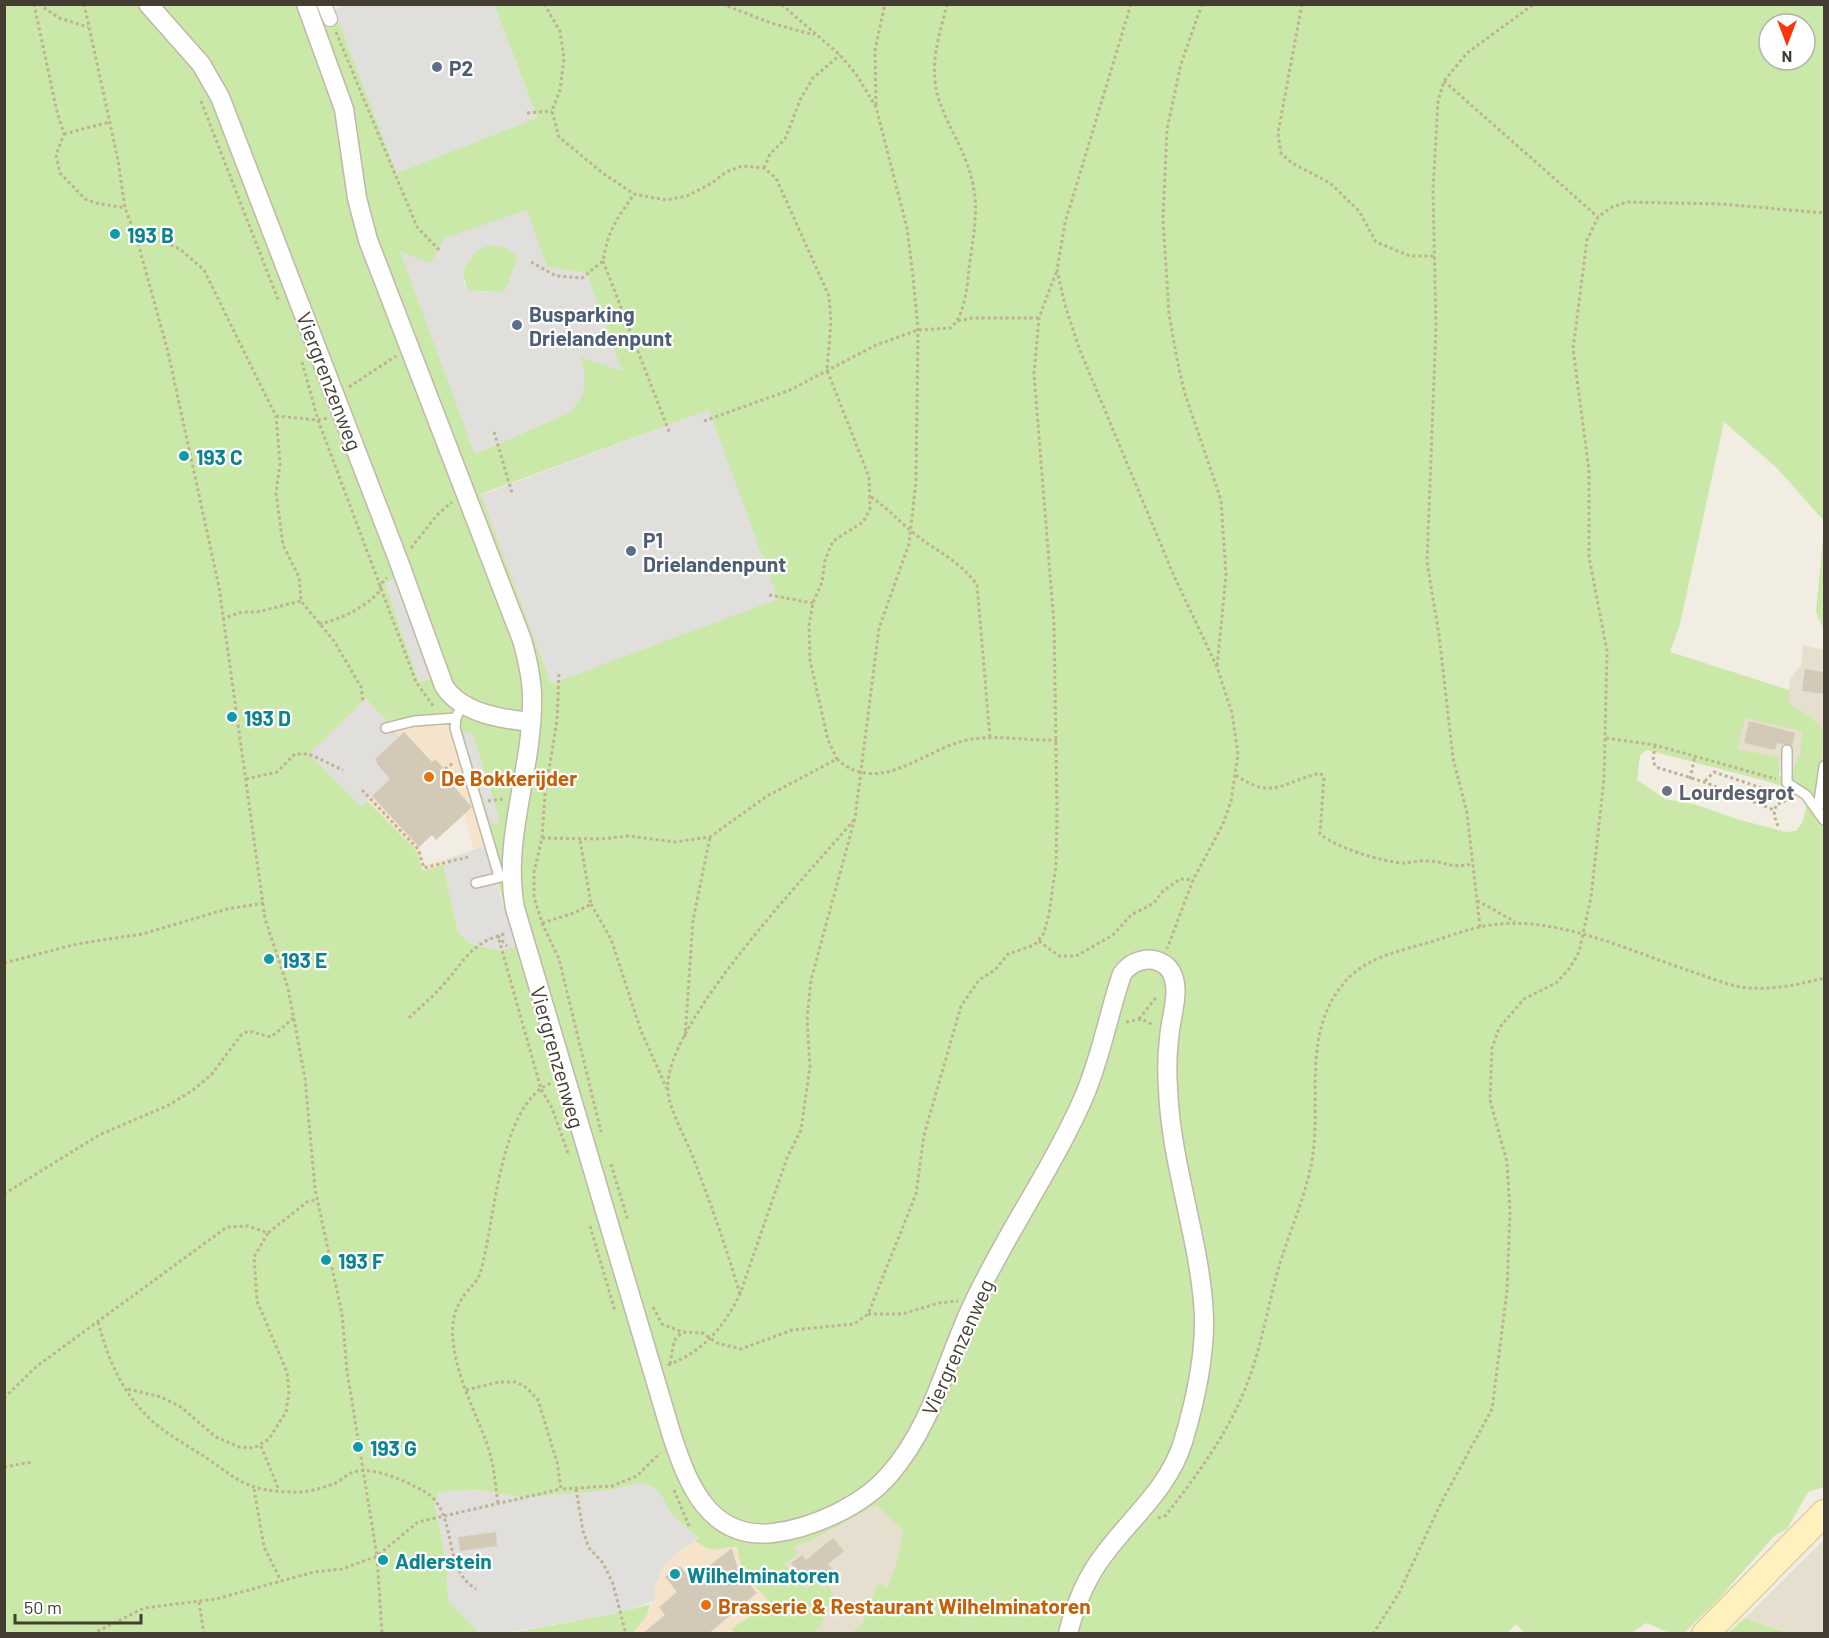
<svg xmlns="http://www.w3.org/2000/svg" width="1829" height="1638" font-family="Barlow,sans-serif">
	<rect width="100%" height="100%" fill="#f2ede2"/>
	<path fill="#e6dfcf" d="M 1803,645 L 1824,650 L 1824,791 L 1789,776 L 1741,767 L 1670,652 L 1789,690 L 1790,679 L 1801,665 Z
		M 876,1505 L 903,1531 L 896,1565 L 887,1588 L 878,1584 L 861,1627 L 852,1633 L 814,1633 L 823,1589 L 806,1589 L 785,1564 L 798,1554 L 793,1547 L 814,1539 Z
		M 1824,1540 L 1824,1633 L 1791,1633 L 1745,1618 Z"/>
	<path fill="#f5e4cb" d="M 437,715 L 444,716 L 450,728 L 485,846 L 474,849 L 464,815 L 436,840 L 432,835 L 419,846 L 425,865 L 446,859 L 448,864 L 423,871 L 416,850 L 367,801 L 390,779 L 376,763 L 375,759 L 399,736 L 389,725 Z
		M 695,1541 L 706,1548 L 737,1547 L 742,1571 L 770,1603 L 726,1633 L 633,1634 L 654,1601 L 656,1584 L 662,1569 L 672,1557 Z"/>
	<path fill="#cae8a8" fill-rule="evenodd" d="M 5,5 L 313,5 L 321,23 L 337,17 L 397,173 L 537,117 L 494,5 L 1824,5 L 1824,521 L 1777,468 L 1724,422 L 1680,624 L 1670,652 L 1789,690 L 1789,704 L 1813,718 L 1824,731 L 1818,792 L 1824,774 L 1824,1487 L 1808,1492 L 1787,1529 L 1775,1535 L 1716,1602 L 1684,1633 L 1670,1633 L 1646,1623 L 1630,1634 L 1525,1633 L 1516,1624 L 1506,1634 L 850,1633 L 861,1627 L 878,1583 L 887,1588 L 896,1565 L 903,1531 L 876,1505 L 814,1539 L 794,1547 L 798,1554 L 785,1564 L 806,1589 L 816,1581 L 823,1589 L 828,1585 L 833,1594 L 821,1626 L 814,1633 L 734,1633 L 731,1629 L 770,1603 L 742,1571 L 737,1547 C 714,1547 718,1556 695,1541 L 698,1538 L 670,1512 L 660,1493 L 653,1487 L 639,1483 L 612,1490 L 523,1498 L 480,1490 L 439,1492 L 435,1505 L 447,1566 L 448,1600 L 480,1633 L 5,1634 ZM 1769,24 L 1805,24 L 1805,60 L 1769,60 ZM 526,210 L 547,267 L 622,370 L 579,356 L 571,412 L 475,454 L 401,252 L 431,264 L 505,218 ZM 709,410 L 552,683 L 481,494 ZM 395,579 L 430,678 L 419,682 L 385,583 ZM 366,699 L 389,725 C 405,720 427,711 444,716 L 450,728 L 504,904 L 502,951 C 480,945 474,949 458,931 L 443,865 L 423,871 L 416,850 L 367,801 L 362,806 ZM 1745,718 L 1802,731 L 1800,755 L 1789,776 L 1779,776 L 1778,757 L 1737,749 ZM 1647,750 L 1770,782 L 1787,788 L 1807,803 L 1803,821 L 1796,831 L 1786,832 L 1737,819 L 1697,805 L 1665,799 L 1637,780 L 1640,755 Z
		M 489,245 L 503,247 L 516,255 L 517,260 L 505,292 L 469,291 C 457,273 467,250 489,245 Z
		M 1824,528 L 1824,631 L 1816,612 Z
		M 650,1604 L 647,1615 L 633,1633 L 505,1634 L 622,1612 Z
		M 1745,1618 L 1786,1632 L 1791,1633 L 1728,1633 Z"/>
	<path fill="#e1dfdb" fill-rule="evenodd" d="M 347,4 L 494,5 L 537,118 L 397,173 L 334,10 Z
		M 527,210 L 547,267 L 587,273 L 622,371 L 580,357 L 585,373 L 583,394 L 571,412 L 475,454 L 400,252 L 431,263 L 444,238 ZM 489,245 L 503,247 L 516,255 L 517,261 L 513,272 L 504,292 L 469,291 L 464,284 L 464,268 L 476,251 Z
		M 709,410 L 778,599 L 551,684 L 481,495 Z
		M 396,577 L 432,679 L 419,682 L 385,583 Z
		M 366,698 L 399,736 L 375,759 L 376,764 L 390,779 L 361,806 L 309,754 Z
		M 462,731 L 473,734 L 500,821 L 498,824 L 490,823 Z
		M 485,846 L 516,946 L 502,951 L 471,944 L 458,931 L 443,865 L 448,864 L 446,859 Z
		M 639,1483 L 653,1487 L 660,1493 L 670,1512 L 698,1538 L 672,1557 L 662,1569 L 656,1584 L 654,1601 L 622,1612 L 505,1633 L 480,1633 L 448,1600 L 447,1566 L 435,1505 L 439,1492 L 480,1490 L 523,1498 L 612,1490 Z"/>
	<path fill="#d3c9b7" d="M 1805,669 L 1824,672 L 1824,694 L 1802,691 Z
		M 1749,721 L 1795,733 L 1792,746 L 1777,743 L 1775,750 L 1744,743 Z
		M 404,732 L 432,762 L 435,759 L 452,777 L 449,781 L 472,807 L 436,840 L 432,835 L 419,847 L 372,796 L 390,779 L 376,763 L 377,762 L 375,759 Z
		M 496,1532 L 497,1546 L 460,1551 L 458,1537 Z
		M 833,1538 L 844,1551 L 828,1564 L 837,1575 L 824,1585 L 816,1575 L 806,1583 L 791,1563 L 802,1555 L 806,1560 Z
		M 732,1548 L 738,1570 L 757,1593 L 708,1634 L 642,1634 L 665,1615 L 659,1607 L 677,1592 L 665,1577 L 680,1566 L 691,1580 Z"/>
	<g fill="none" stroke-linecap="round" stroke-linejoin="round">
		<defs>
			<path id="service" d="M 463,703 L 456,718 L 455,728 L 499,876
				M 386,728 L 414,721 L 456,718
				M 1787,750 L 1787,783 L 1806,795 L 1824,820
				M 1818,809 L 1824,766
				M 476,883 L 505,876"/>
			<path id="pedestrian" d="M 324,4 L 330,19"/>
			<path id="minor" d="M 148,4 L 201,64 L 220,97 L 399,562 L 444,686 C 461,713 501,719 531,722
				M 306,4 L 344,109 L 357,198 L 368,240 L 522,640 C 528,661 533,682 532,703 C 532,771 502,840 515,908 L 672,1436 C 688,1485 710,1540 773,1533 C 813,1528 862,1506 889,1475 C 932,1426 945,1364 972,1306 C 1005,1235 1051,1171 1083,1099 C 1101,1058 1108,1015 1122,974 C 1127,967 1132,963 1140,961 C 1153,957 1168,962 1173,976 C 1180,994 1170,1020 1169,1039 C 1167,1055 1167,1073 1168,1089 C 1171,1166 1201,1242 1204,1317 C 1205,1359 1195,1402 1183,1442 C 1169,1487 1134,1515 1106,1552 C 1087,1576 1075,1604 1068,1634"/>
			<path id="secondary" d="M 1705,1634 L 1824,1513"/>
		</defs>
		<use href="#service" stroke="#c0b8a7" stroke-width="12"/>
		<use href="#pedestrian" stroke="#c0b8a7" stroke-width="16"/>
		<use href="#minor" stroke="#c0b8a7" stroke-width="21"/>
		<use href="#secondary" stroke="#d7c591" stroke-width="28"/>
		<path stroke="#bfb195" stroke-width="3" stroke-dasharray="3 3" stroke-linecap="butt" d="M 34,4 L 57,112 L 64,134 L 56,155 L 60,173 L 85,199 L 96,203 L 125,208
			M 39,4 L 59,18 L 88,27
			M 84,4 L 118,160 L 125,208 L 136,236 L 168,352 L 219,587 L 265,919 L 288,988 L 305,1078 L 315,1189 L 342,1314 L 347,1371 L 377,1556 L 382,1634
			M 544,4 L 560,31 L 564,58 L 560,90 L 552,111 L 559,137 L 604,174 L 634,194 L 666,200 L 687,196 L 712,183 L 726,172 L 742,166 L 764,168 L 776,178 L 829,296 L 831,322 L 827,370 L 869,477 L 870,509 L 863,522 L 833,541 L 825,560 L 822,582 L 813,603 L 809,625 L 810,660 L 828,740 L 837,759
			M 722,4 L 771,23 L 814,35
			M 1131,4 L 1065,223 L 1057,270 L 1065,305 L 1079,348 L 1174,576 L 1217,667 L 1232,713 L 1238,754 L 1231,801 L 1223,824 L 1193,880 L 1167,949
			M 1202,4 L 1181,64 L 1167,129 L 1163,219 L 1169,314 L 1177,359 L 1184,391 L 1221,500 L 1226,575 L 1217,667
			M 1302,4 L 1278,133 L 1281,153 L 1292,163 L 1330,183 L 1359,211 L 1376,242 L 1410,256 L 1435,256
			M 336,32 L 417,227 L 441,252
			M 1444,81 L 1598,217
			M 201,101 L 279,302
			M 876,105 L 875,50 L 885,4
			M 527,113 L 552,111
			M 64,134 L 109,122
			M 764,168 L 770,154 L 785,139 L 801,98 L 813,78 L 840,55
			M 136,236 L 164,242 L 180,249 L 204,270 L 258,380 L 276,416 L 280,464 L 276,493 L 283,545 L 299,577 L 301,601 L 334,641 L 361,687 L 363,701
			M 603,261 L 670,434
			M 531,262 L 556,276 L 582,278 L 603,261 C 608,230 617,219 634,194
			M 958,321 L 972,318 L 1039,318
			M 302,362 L 318,420 L 416,682 L 434,707
			M 349,387 L 396,356
			M 276,416 L 318,420 L 328,418
			M 704,421 L 790,390 L 876,345 L 918,330 L 951,328 C 965,314 967,288 969,269 C 974,228 982,202 966,161 C 956,134 938,110 935,81 C 932,55 941,29 947,4
			M 494,432 L 512,493
			M 871,497 C 886,507 897,519 911,531 C 933,550 960,560 977,585 L 990,738
			M 411,548 L 437,515 L 452,502
			M 769,595 L 813,603
			M 222,619 L 242,612 L 257,612 L 301,601
			M 319,624 C 341,619 362,609 377,594 C 382,589 380,582 387,578
			M 559,674 L 557,720 L 545,794 L 542,838 L 534,872 L 534,897 L 542,923 L 559,959 L 601,1132
			M 1606,738 L 1655,745 L 1776,779
			M 1655,745 L 1653,761 L 1656,767 L 1704,782 L 1774,810
			M 445,769 L 453,763
			M 1236,775 C 1272,801 1283,782 1320,773 L 1324,777 L 1320,834 C 1337,848 1382,862 1404,863 C 1411,863 1419,860 1427,861 C 1447,861 1447,869 1472,864
			M 246,779 L 277,772 L 295,754 L 309,754 L 343,770
			M 1690,779 L 1695,756
			M 1705,781 L 1714,772 L 1762,788 L 1764,791 L 1759,804
			M 362,790 L 418,849 L 424,868 L 468,857
			M 488,801 L 503,799
			M 1778,826 L 1774,815 L 1776,805 L 1787,800
			M 542,838 L 601,839 L 629,836 L 675,842 L 710,837 L 767,796 L 837,759 C 881,799 927,745 973,739 C 1001,735 1029,741 1057,740
			M 1477,901 C 1491,907 1501,915 1515,921
			M 591,904 L 611,939 L 641,1031 L 667,1089
			M 542,923 L 574,913 L 591,904 L 580,840
			M 1480,927 L 1467,813 L 1453,758 L 1439,635 L 1427,562 L 1436,327 L 1433,191 L 1438,101 L 1444,81 L 1467,53 L 1534,4
			M 504,934 L 498,936 L 507,946
			M 1039,941 L 1059,956 L 1076,956 L 1113,935 L 1131,915 L 1154,903 L 1163,891 L 1180,879 L 1193,880
			M 4,963 L 77,944 L 142,934 L 227,909 L 264,903
			M 409,1018 C 420,1007 433,997 443,985 C 461,965 471,944 498,936 L 541,1089 L 552,1108 L 569,1156
			M 1139,1019 L 1157,996
			M 1126,1022 L 1142,1019 L 1153,1025
			M 685,1037 L 693,920 L 710,837
			M 611,1164 L 628,1221
			M 4,1194 L 99,1135 L 169,1105 L 193,1090 L 211,1075 L 241,1035 L 248,1031 L 271,1037 L 295,1017
			M 590,1226 L 615,1311
			M 740,1294 C 726,1247 710,1201 692,1155 C 685,1136 670,1112 668,1091 C 661,1027 811,871 854,820
			M 653,1307 L 662,1324 L 682,1332 L 703,1333 L 717,1343 L 741,1349 L 792,1330 L 854,1324 L 868,1314 L 916,1194 L 924,1135 L 961,1006 L 979,980 L 995,970 L 1008,954 L 1034,945 L 1038,941 L 1044,933 L 1049,914 L 1056,865 L 1057,811 L 1054,624 L 1034,374 L 1039,318 L 1057,270
			M 868,1314 L 902,1314 L 939,1303 L 958,1301
			M 98,1322 C 107,1356 120,1388 145,1414 C 162,1432 187,1445 208,1459 C 242,1483 249,1491 293,1492 C 306,1493 322,1488 333,1484 C 340,1481 346,1475 353,1472 C 373,1466 405,1481 422,1490 C 461,1511 439,1567 476,1589
			M 670,1364 L 674,1341 L 682,1332
			M 668,1365 C 704,1351 723,1328 740,1294 L 787,1158 L 801,1130 L 810,1066 L 807,1020 L 811,980 L 855,818 L 879,628 L 909,544 L 916,481 L 918,330 L 913,277 L 907,228 L 876,107 L 856,74 L 840,55 L 781,4
			M 128,1389 L 161,1397 L 181,1407 L 216,1437 L 239,1447 L 254,1448 L 269,1439 L 286,1412 L 289,1392 L 287,1372 L 257,1301 L 254,1257 L 268,1233
			M 466,1390 L 499,1382 L 516,1382 L 527,1388 L 538,1400 L 557,1462 L 561,1489 L 612,1486 L 637,1476 L 660,1453
			M 4,1398 L 37,1366 L 227,1227 L 248,1226 L 268,1233 L 307,1202 L 318,1199
			M 261,1446 L 279,1490
			M 4,1467 L 32,1462
			M 254,1489 L 264,1547 L 281,1581
			M 576,1489 L 583,1531 L 589,1548 L 603,1563 L 613,1584 L 626,1634
			M 674,1490 L 689,1526
			M 498,1503 C 495,1483 494,1463 487,1444 C 475,1411 456,1376 453,1340 C 451,1323 455,1306 466,1293 C 472,1285 479,1280 481,1270 C 495,1222 499,1104 551,1083
			M 1158,1518 L 1165,1516 L 1170,1510 C 1204,1466 1236,1421 1253,1367 C 1264,1333 1270,1297 1280,1263 C 1291,1228 1306,1195 1312,1160 C 1322,1101 1302,1039 1340,988 C 1362,957 1400,951 1434,941 C 1449,936 1465,930 1480,927 C 1549,911 1629,951 1693,972 C 1711,978 1731,987 1750,988 C 1775,990 1801,984 1824,978
			M 199,1602 L 204,1634
			M 92,1634 L 144,1608 L 216,1599 L 314,1572 L 342,1569 L 377,1556 L 418,1522 L 561,1489
			M 1373,1634 L 1399,1593 L 1441,1503 L 1492,1409 L 1507,1291 L 1510,1212 L 1507,1162 L 1490,1100 L 1492,1048 L 1499,1028 L 1524,999 L 1556,983 L 1570,968 L 1579,952 L 1591,897 L 1604,779 L 1607,651 L 1589,557 L 1589,470 L 1573,349 L 1587,240 L 1598,217 L 1612,207 L 1627,202 L 1722,204 L 1824,213"/>
		<use href="#service" stroke="#fff" stroke-width="9"/>
		<use href="#pedestrian" stroke="#fff" stroke-width="14"/>
		<use href="#minor" stroke="#fff" stroke-width="18"/>
		<use href="#secondary" stroke="#fff1be" stroke-width="26"/>
	</g>
	<g fill="#5c6f8a" stroke="#fff" stroke-width="2">
		<circle cx="437" cy="67" r="6"/>
		<circle cx="517" cy="325" r="6"/>
		<circle cx="631" cy="551" r="6"/>
	</g>
	<g fill="#0f9aa8" stroke="#fff" stroke-width="2">
		<circle cx="115" cy="234" r="6"/>
		<circle cx="184" cy="456" r="6"/>
		<circle cx="232" cy="717" r="6"/>
		<circle cx="269" cy="959" r="6"/>
		<circle cx="326" cy="1260" r="6"/>
		<circle cx="358" cy="1447" r="6"/>
		<circle cx="383" cy="1560" r="6"/>
		<circle cx="675" cy="1574" r="6"/>
	</g>
	<g fill="#e8710a" stroke="#fff" stroke-width="2">
		<circle cx="429" cy="777" r="6"/>
		<circle cx="706" cy="1605" r="6"/>
	</g>
	<circle fill="#6b7280" stroke="#fff" stroke-width="2" cx="1667" cy="791" r="6"/>
	<g text-anchor="middle" dominant-baseline="central" stroke-width="4.5" stroke-linejoin="round" paint-order="stroke">
		<g font-size="21" font-weight="bold" fill="#4e5e75" stroke="#fff" text-anchor="start">
			<text x="449" y="67">P2</text>
			<text x="529" y="313">Busparking<tspan x="529" dy="24">Drielandenpunt</tspan></text>
			<text x="643" y="539">P1<tspan x="643" dy="24">Drielandenpunt</tspan></text>
		</g>
		<g font-size="21" font-weight="bold" fill="#0d838f" stroke="#fff" text-anchor="start">
			<text x="127" y="234">193 B</text>
			<text x="196" y="456">193 C</text>
			<text x="244" y="717">193 D</text>
			<text x="281" y="959">193 E</text>
			<text x="338" y="1260">193 F</text>
			<text x="370" y="1447">193 G</text>
			<text x="395" y="1560">Adlerstein</text>
			<text x="687" y="1574">Wilhelminatoren</text>
		</g>
		<g font-size="21" fill="#433d32" stroke="#fff">
			<text transform="translate(330 381) rotate(69)">Viergrenzenweg</text>
			<text transform="translate(558 1057) rotate(74)">Viergrenzenweg</text>
			<text transform="translate(957 1347) rotate(-66)">Viergrenzenweg</text>
		</g>
		<g font-size="21" font-weight="bold" fill="#c56008" stroke="#fff" text-anchor="start">
			<text x="441" y="777">De Bokkerijder</text>
			<text x="718" y="1605">Brasserie &amp; Restaurant Wilhelminatoren</text>
		</g>
		<g font-size="21" font-weight="bold" fill="#5b616d" stroke="#fff" text-anchor="start">
			<text x="1679" y="791">Lourdesgrot</text>
		</g>
	</g>
	<rect width="1829" height="1638" fill="none" stroke="#433d32" stroke-width="12"/>
	<g transform="translate(1787 42) rotate(180)"><circle r="28" fill="#ffffff" stroke="#b4b1ad" stroke-width="1.5"/>
	<path d="M0-4.5L10 22L0 15L-10 22Z" fill="#ff340b"/>
	<text y="-9" font-size="16" font-weight="bold" text-anchor="middle" fill="#433d32">N</text>
	</g>
	<path d="M15 1614v9h126v-9" fill="none" stroke="#433d32" stroke-width="3"/>
	<text x="24" y="1614" font-size="18" fill="#433d32" stroke="#ffffff" stroke-width="4.5" paint-order="stroke">50 m</text>
</svg>
